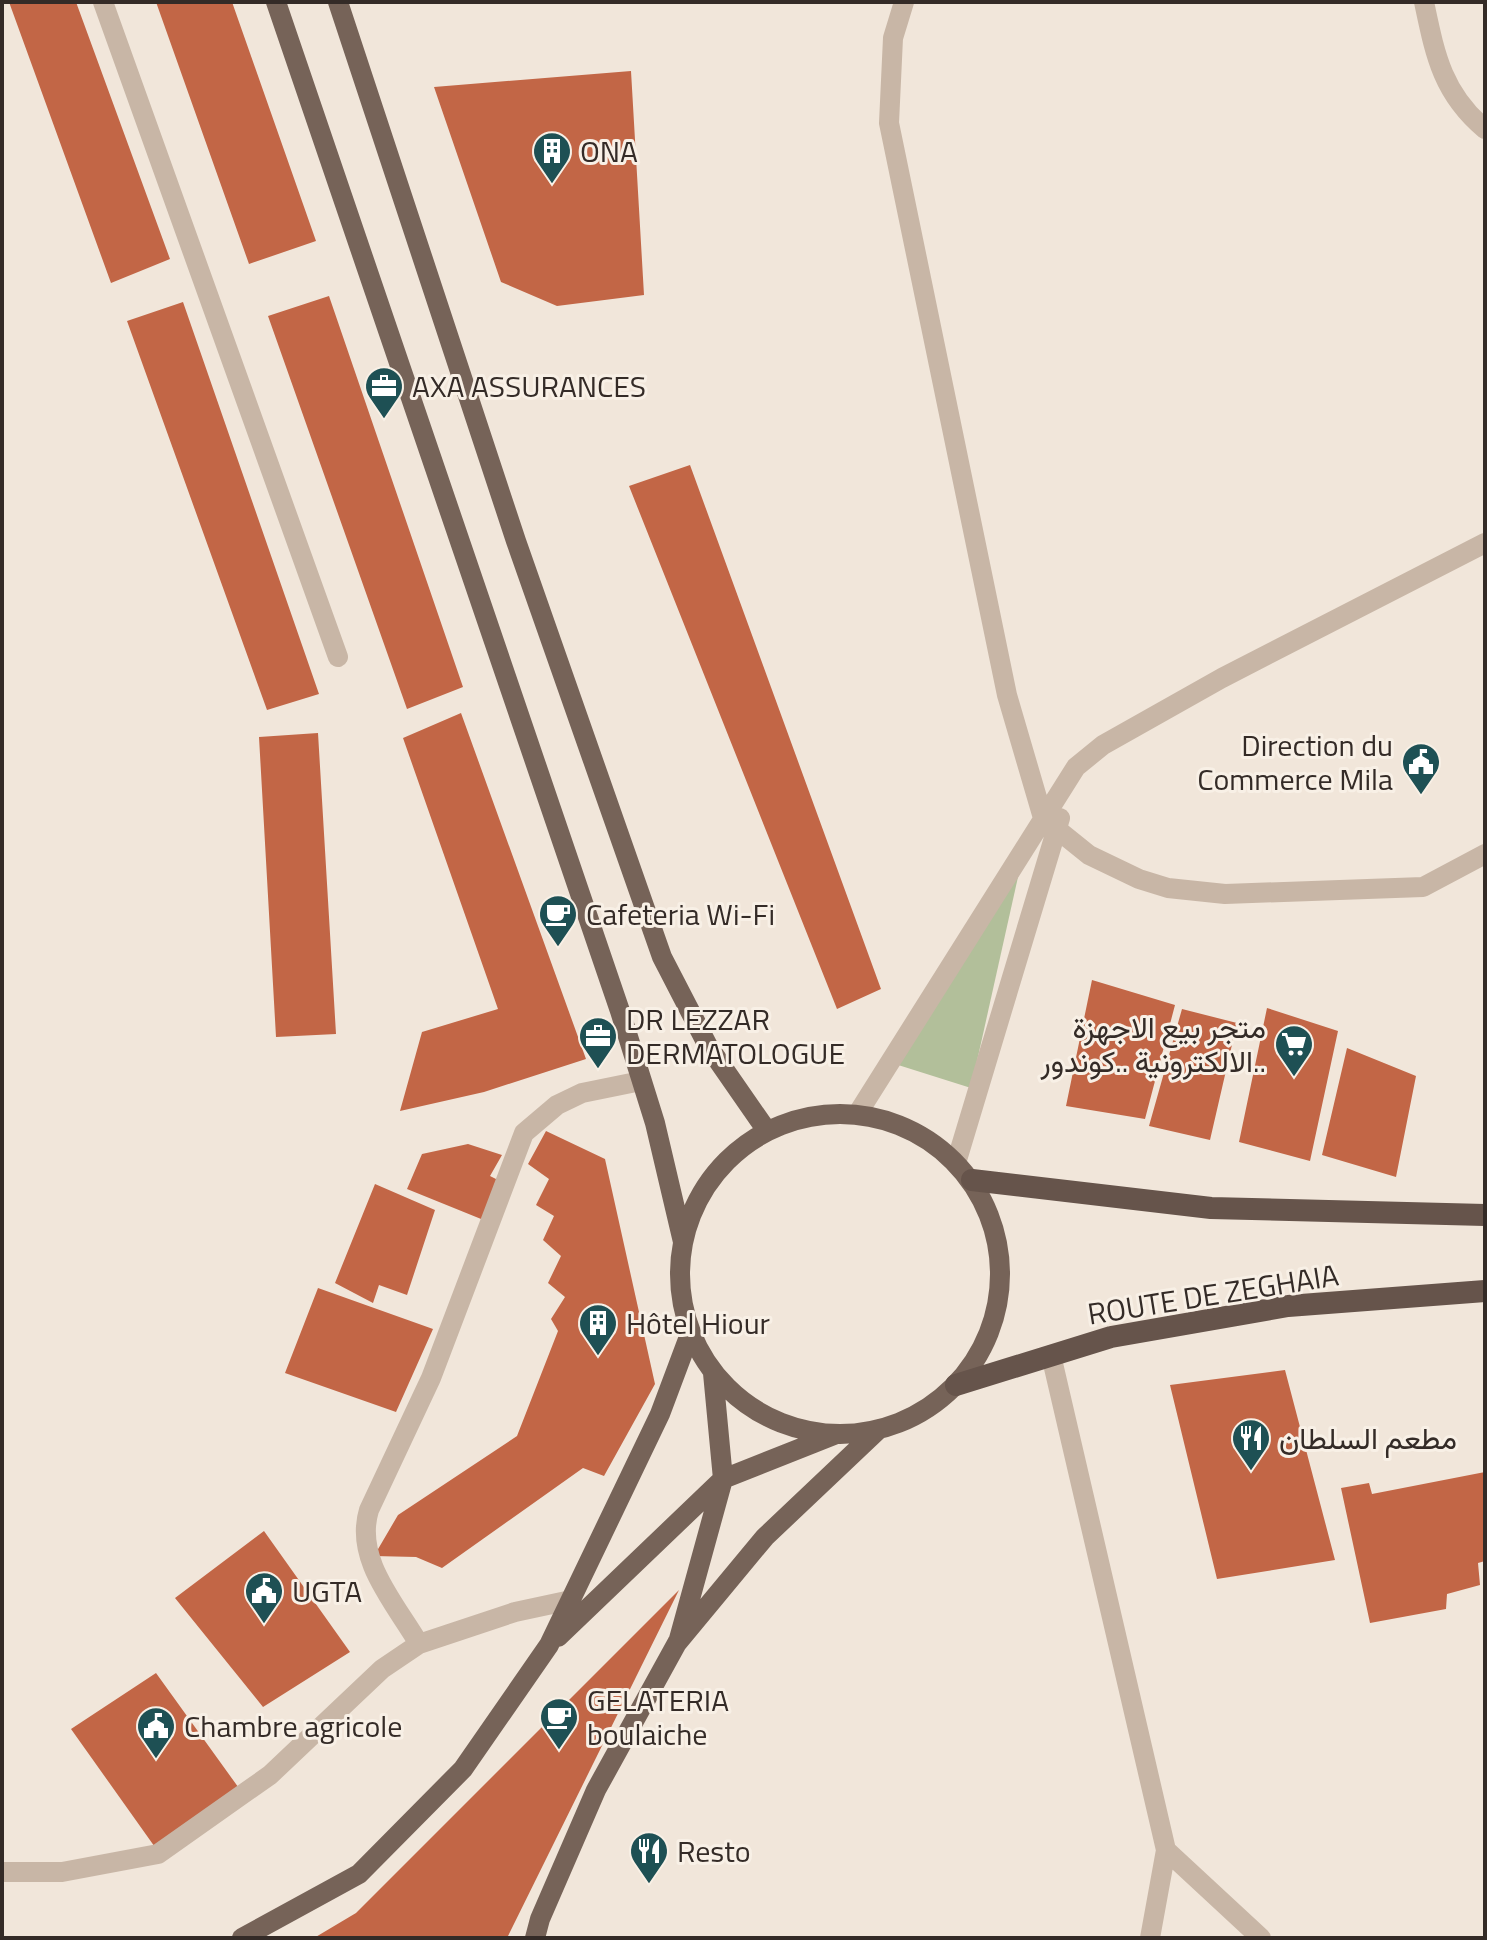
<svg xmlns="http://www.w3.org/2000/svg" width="1487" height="1940" font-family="'Titillium Web',Vazirmatn,sans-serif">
	<rect width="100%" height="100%" fill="#f1e6da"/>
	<path fill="#b2bf9a" d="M 1020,868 L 971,1088 L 895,1064 Z"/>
	<path fill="#c26646" d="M 9,2 L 76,2 L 170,259 L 111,283 Z
		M 156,2 L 232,2 L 316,241 L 249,264 Z
		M 631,71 L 644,295 L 557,306 L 501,282 L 434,87 Z
		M 329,296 L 463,687 L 407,709 L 268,316 Z
		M 183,302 L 319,694 L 267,710 L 127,321 Z
		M 690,465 L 881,989 L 837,1009 L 629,486 Z
		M 461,713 L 586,1059 L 484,1092 L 400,1111 L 422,1032 L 498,1009 L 403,738 Z
		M 318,733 L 336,1034 L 276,1037 L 259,737 Z
		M 1092,980 L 1175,1005 L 1145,1119 L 1066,1106 Z
		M 1267,1008 L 1338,1031 L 1310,1161 L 1239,1142 Z
		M 1182,1009 L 1237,1023 L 1210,1140 L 1149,1126 Z
		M 1347,1048 L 1416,1076 L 1396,1177 L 1322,1155 Z
		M 546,1131 L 605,1159 L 655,1384 L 604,1476 L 583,1468 L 442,1568 L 416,1557 L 374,1556 L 398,1515 L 517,1436 L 558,1331 L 551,1319 L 565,1297 L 548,1283 L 561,1256 L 543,1240 L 554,1216 L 536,1205 L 549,1179 L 528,1164 Z
		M 468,1144 L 502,1155 L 490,1176 L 502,1182 L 486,1221 L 407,1189 L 422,1154 Z
		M 375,1184 L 435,1210 L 407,1295 L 379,1285 L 373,1303 L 335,1283 Z
		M 318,1288 L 433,1329 L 396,1412 L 285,1373 Z
		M 1285,1370 L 1335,1560 L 1217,1579 L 1170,1385 Z
		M 1485,1472 L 1485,1561 L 1478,1563 L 1480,1585 L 1447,1594 L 1446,1609 L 1370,1623 L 1341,1488 L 1369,1483 L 1372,1494 Z
		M 264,1531 L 350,1652 L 263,1707 L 175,1598 Z
		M 679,1590 L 507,1938 L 314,1938 L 356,1913 Z
		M 156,1673 L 241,1791 L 157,1850 L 71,1729 Z"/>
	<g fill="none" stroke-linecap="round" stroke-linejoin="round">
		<path stroke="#c8b6a6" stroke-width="20" d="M 103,2 L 338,657
			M 904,2 L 893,38 L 889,123 L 1007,695 L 1043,818 L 1089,855 L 1139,879 L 1168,888 L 1225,894 L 1423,887 L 1485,854
			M 1424,2 C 1435,54 1442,93 1485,129
			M 858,1113 L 1076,767 L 1103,745 L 1222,678 L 1485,543
			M 956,1163 L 1060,818
			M 1051,1355 L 1166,1850 L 1150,1938
			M 419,1644 C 395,1603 354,1559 369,1510 L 431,1378 L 524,1133 L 557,1105 L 582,1093 L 641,1081
			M 1166,1850 L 1261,1938
			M 2,1872 L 62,1872 L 158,1854 L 270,1775 L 382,1669 L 419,1644 L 515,1612 L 571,1600"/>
		<path stroke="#766358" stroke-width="20" d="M 276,2 L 620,1011 L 655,1123 L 683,1242
			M 338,2 L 516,541 L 662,957 L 708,1046 L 767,1131
			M680 1274a160 160 0 1 1 320 0a160 160 0 1 1-320 0Z
			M 558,1637 L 723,1479 L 834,1435
			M 679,1639 L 723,1479 L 713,1373
			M 242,1938 L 359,1874 L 463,1769 L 549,1645 L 660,1414 L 690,1334
			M 535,1938 L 540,1919 L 596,1790 L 677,1643 L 765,1537 L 879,1429"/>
		<path stroke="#66544b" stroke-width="22" d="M 972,1180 L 1211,1208 L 1485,1215
			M 956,1385 L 1111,1337 L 1288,1306 L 1485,1291"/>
	</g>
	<defs>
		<symbol id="building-pin" viewBox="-11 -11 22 30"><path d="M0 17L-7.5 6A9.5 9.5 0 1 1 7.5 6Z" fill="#1e5054" stroke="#f8f0e6"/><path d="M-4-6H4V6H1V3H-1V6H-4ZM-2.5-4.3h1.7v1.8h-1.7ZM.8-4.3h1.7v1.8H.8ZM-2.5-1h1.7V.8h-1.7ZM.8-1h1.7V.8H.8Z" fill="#fff"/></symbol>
		<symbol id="office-pin" viewBox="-11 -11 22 30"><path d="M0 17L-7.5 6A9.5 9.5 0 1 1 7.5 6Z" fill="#1e5054" stroke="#f8f0e6"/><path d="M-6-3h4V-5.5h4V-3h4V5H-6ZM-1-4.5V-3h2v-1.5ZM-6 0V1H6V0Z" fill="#fff"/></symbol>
		<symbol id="civic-pin" viewBox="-11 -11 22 30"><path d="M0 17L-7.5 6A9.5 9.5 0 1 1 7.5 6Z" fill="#1e5054" stroke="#f8f0e6"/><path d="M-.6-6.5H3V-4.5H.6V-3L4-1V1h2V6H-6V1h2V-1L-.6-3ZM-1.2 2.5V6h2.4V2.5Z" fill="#fff"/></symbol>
		<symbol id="cafe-pin" viewBox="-11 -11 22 30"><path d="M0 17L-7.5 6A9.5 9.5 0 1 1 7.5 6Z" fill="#1e5054" stroke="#f8f0e6"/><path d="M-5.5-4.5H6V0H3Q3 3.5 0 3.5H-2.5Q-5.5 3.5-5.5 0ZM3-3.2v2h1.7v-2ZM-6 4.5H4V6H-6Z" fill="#fff"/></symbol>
		<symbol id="supermarket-pin" viewBox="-11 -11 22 30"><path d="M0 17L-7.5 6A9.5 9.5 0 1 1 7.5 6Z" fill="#1e5054" stroke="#f8f0e6"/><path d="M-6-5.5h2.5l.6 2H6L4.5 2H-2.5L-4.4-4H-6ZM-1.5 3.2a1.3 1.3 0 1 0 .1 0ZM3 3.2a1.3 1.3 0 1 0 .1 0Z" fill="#fff"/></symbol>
		<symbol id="restaurant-pin" viewBox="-11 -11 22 30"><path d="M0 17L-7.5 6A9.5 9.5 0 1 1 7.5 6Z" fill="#1e5054" stroke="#f8f0e6"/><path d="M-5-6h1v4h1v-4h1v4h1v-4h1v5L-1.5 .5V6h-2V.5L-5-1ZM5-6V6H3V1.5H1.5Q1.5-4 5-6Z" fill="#fff"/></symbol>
	</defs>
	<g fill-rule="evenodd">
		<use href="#building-pin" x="530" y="129" width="44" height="60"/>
		<use href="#office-pin" x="362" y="364" width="44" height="60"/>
		<use href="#civic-pin" x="1399" y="740" width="44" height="60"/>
		<use href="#cafe-pin" x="536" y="892" width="44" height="60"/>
		<use href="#office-pin" x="576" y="1014" width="44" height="60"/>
		<use href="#supermarket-pin" x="1272" y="1022" width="44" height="60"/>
		<use href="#building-pin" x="576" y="1301" width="44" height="60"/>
		<use href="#restaurant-pin" x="1229" y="1416" width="44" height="60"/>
		<use href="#civic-pin" x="242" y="1569" width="44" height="60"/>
		<use href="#cafe-pin" x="537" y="1695" width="44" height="60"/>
		<use href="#civic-pin" x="134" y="1704" width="44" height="60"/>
		<use href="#restaurant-pin" x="627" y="1829" width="44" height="60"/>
	</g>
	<g text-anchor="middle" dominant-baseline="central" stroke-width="6" stroke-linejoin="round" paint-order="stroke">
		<g font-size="30" fill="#342b27" stroke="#f8f0e6" text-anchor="start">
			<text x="580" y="151">ONA</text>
			<text x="412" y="386">AXA ASSURANCES</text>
			<text x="1393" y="745" text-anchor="end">Direction du<tspan x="1393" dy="34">Commerce Mila</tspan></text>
			<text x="586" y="914">Cafeteria Wi-Fi</text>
			<text x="626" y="1019">DR LEZZAR<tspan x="626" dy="34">DERMATOLOGUE</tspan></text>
			<text x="1266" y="1027" text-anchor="end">متجر بيع الاجهزة<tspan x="1266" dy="34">الالكترونية ..كوندور..</tspan></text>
			<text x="626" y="1323">Hôtel Hiour</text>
			<text x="1279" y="1438">مطعم السلطان</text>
			<text x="292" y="1591">UGTA</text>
			<text x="587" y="1700">GELATERIA<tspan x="587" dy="34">boulaiche</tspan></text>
			<text x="184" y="1726">Chambre agricole</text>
			<text x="677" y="1851">Resto</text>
		</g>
		<g font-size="30" fill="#342b27" stroke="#f8f0e6">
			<text transform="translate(1213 1294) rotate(-9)">ROUTE DE ZEGHAIA</text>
		</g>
	</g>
	<rect width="1487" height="1940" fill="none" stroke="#342b27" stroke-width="8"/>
</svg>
